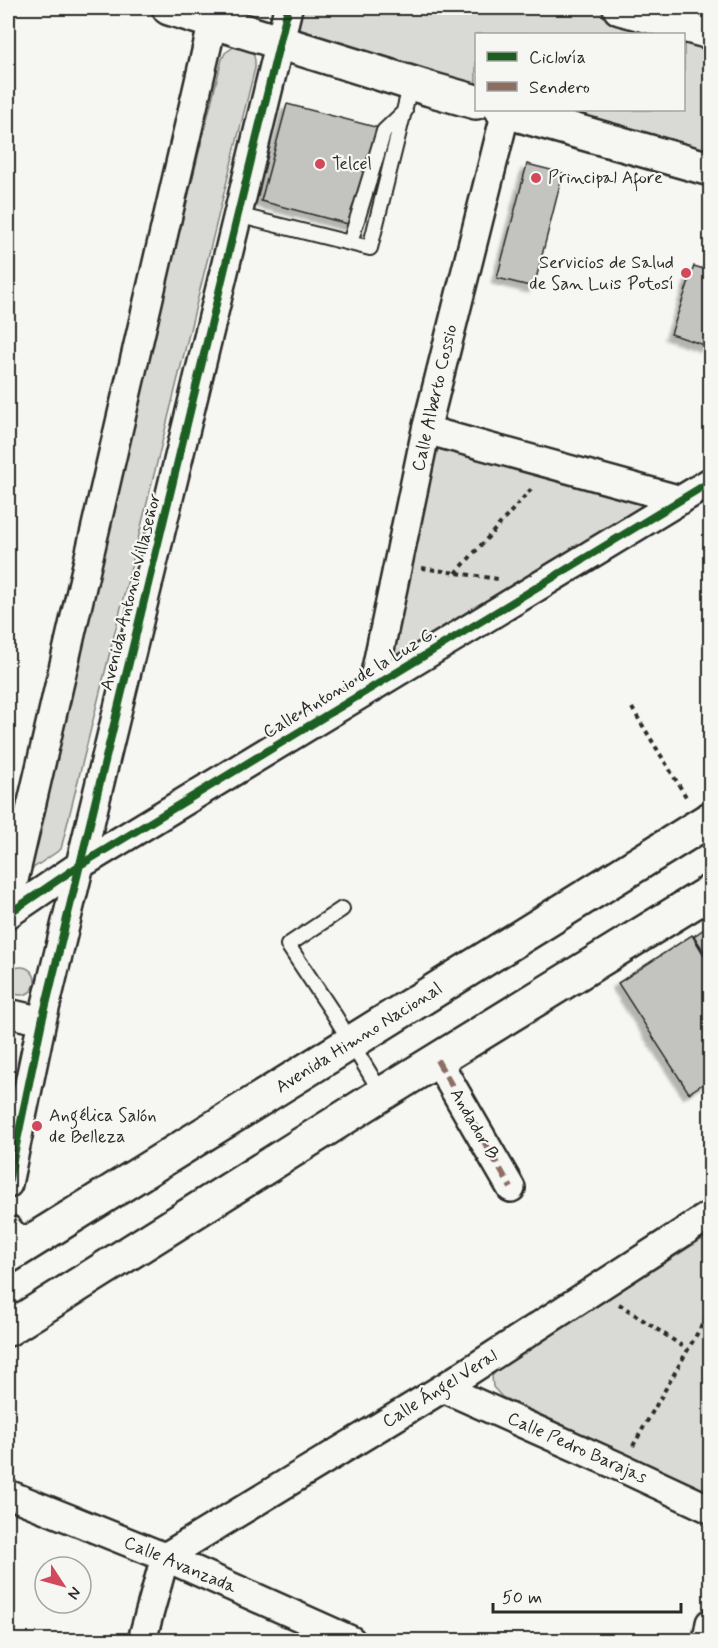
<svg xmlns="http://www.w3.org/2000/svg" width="718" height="1648" font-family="Mynerve,sans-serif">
	<defs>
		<filter id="shadow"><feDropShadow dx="-5.5" dy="5.5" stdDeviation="1.5" flood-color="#0004"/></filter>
	</defs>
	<rect width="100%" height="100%" fill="#f6f6f2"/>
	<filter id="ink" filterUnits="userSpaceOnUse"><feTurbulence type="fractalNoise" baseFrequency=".0167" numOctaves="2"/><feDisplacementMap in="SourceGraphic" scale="12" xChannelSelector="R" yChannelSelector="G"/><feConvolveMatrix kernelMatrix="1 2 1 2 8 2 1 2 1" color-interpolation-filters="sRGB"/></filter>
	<g filter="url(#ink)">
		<path fill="#d9d9d5" stroke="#828280" stroke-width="1.5" d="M 288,8 L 618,8 L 710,32 L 710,168 L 510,110 L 684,110 L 684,34 L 476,34 L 476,100 L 279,42 Z
			M 235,46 C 251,46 256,52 255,68 L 61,849 L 20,877 L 222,59 L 225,53 Z
			M 426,430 L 681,500 L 372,688 Z
			M7 981a14 14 0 1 1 28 0a14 14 0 1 1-28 0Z
			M 710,1234 L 710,1490 L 707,1491 L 502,1397 L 493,1387 L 492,1376 L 498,1369 Z"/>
		<path fill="#c3c3c0" stroke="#2b2b2b" stroke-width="1.5" filter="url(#shadow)" d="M 287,104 L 379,128 L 352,225 L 261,201 Z
			M 527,164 L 563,173 L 534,287 L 497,278 Z
			M 694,266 L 710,271 L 710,269 L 710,347 L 671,334 Z
			M 710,925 L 710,961 L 694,936 Z
			M 692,935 L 710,965 L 710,1079 L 689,1093 L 618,983 Z"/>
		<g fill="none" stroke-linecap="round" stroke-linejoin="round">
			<defs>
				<path id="lane" d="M 237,215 L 370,248 L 411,83
					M 350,243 L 384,131 L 405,111
					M 342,909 L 288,945 L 335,1016 L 382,1094"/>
				<path id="street" d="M 426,430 L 681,500
					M 372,688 L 426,430 L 506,111
					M 8,906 L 216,8
					M 8,914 L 80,865 L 710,482
					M 8,1013 L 42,1021
					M 437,1060 L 511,1188
					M 8,1184 L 42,1021 L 288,8
					M 8,1229 L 14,1236 L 30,1242
					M 443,1388 L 620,1467 L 710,1509
					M 8,1494 L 165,1557 L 351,1640
					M 142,1640 L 165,1557 L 443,1388 L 710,1215
					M 707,1640 L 710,1623"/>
				<path id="secondary" d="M 169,8 L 430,89 L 476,102
					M 620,8 L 710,32
					M 502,110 L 710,169
					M 8,1256 L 710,819
					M 8,1329 L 382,1094 L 710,892"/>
			</defs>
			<use href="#lane" stroke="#2b2b2b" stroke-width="18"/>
			<use href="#street" stroke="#2b2b2b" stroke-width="32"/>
			<use href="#secondary" stroke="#2b2b2b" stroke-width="38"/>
			<path stroke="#2b2b2b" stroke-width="4" stroke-dasharray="4.5 4.5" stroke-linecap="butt" d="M 422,568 L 498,579
				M 456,573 L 534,486
				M 632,708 L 688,800
				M 619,1304 L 688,1350
				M 633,1446 L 710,1311"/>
			<use href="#lane" stroke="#f6f6f2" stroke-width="14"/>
			<use href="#street" stroke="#f6f6f2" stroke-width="27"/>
			<use href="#secondary" stroke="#f6f6f2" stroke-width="33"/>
			<path stroke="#8d6e63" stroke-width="6" stroke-dasharray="12 6" stroke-linecap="butt" d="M 437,1060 L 511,1188"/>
			<defs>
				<path id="cycleway" d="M 8,914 L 80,865 L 710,482
					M 8,1184 L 42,1021 L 288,8"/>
			</defs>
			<use href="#cycleway" stroke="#f6f6f2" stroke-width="11"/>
			<use href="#cycleway" stroke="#1b5e20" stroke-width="8"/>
		</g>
	</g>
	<g fill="#d1495b" stroke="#f6f6f2" stroke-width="2">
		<circle cx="320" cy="164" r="6"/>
		<circle cx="536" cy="178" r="6"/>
		<circle cx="686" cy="273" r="6"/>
		<circle cx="37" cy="1126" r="6"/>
	</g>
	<g text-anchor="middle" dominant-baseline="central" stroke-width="4.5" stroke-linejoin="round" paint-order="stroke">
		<g font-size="18" fill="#2b2b2b" stroke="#f6f6f2" text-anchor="start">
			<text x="332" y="164">Telcel</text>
			<text x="548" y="178">Principal Afore</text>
			<text x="674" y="263" text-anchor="end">Servicios de Salud<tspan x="674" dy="21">de San Luis Potosí</tspan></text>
			<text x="49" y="1116">Angélica Salón<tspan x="49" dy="21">de Belleza</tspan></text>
		</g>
		<g font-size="18" fill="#2b2b2b" stroke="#f6f6f2">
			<text transform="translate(435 398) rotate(-77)">Calle Alberto Cossio</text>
			<text transform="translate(131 592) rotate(-76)">Avenida Antonio Villaseñor</text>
			<text transform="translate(350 683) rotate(-31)">Calle Antonio de la Luz G.</text>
			<text transform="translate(359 1038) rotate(-32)">Avenida Himno Nacional</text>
			<text transform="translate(474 1124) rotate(60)">Andador B</text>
			<text transform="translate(440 1389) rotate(-32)">Calle Ángel Veral</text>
			<text transform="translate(577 1448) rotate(24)">Calle Pedro Barajas</text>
			<text transform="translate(180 1565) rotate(23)">Calle Avanzada</text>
		</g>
	</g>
	<rect width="718" height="1648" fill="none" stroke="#f6f6f2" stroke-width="30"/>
	<rect x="15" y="15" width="688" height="1618" fill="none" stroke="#2b2b2b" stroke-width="2" filter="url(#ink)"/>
	<rect x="475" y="33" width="210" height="78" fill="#f6f6f2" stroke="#a5a5a2" stroke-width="1.5"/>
	<rect x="487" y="52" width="30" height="9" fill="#1b5e20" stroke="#a5a5a2" stroke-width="1.5"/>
	<text x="529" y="63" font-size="18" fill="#2b2b2b">Ciclovía</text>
	<rect x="487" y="82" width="30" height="9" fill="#8d6e63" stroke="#a5a5a2" stroke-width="1.5"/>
	<text x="529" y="93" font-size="18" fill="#2b2b2b">Sendero</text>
	<g transform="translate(63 1585) rotate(126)"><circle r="28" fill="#f6f6f2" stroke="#a5a5a2" stroke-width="1.5"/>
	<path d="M0-4.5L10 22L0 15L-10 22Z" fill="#d1495b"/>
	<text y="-9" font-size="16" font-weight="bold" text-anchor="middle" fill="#2b2b2b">N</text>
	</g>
	<path d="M493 1603v9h188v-9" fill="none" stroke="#2b2b2b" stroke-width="3"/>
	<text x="502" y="1603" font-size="18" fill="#2b2b2b" stroke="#f6f6f2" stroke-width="4.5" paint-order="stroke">50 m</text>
</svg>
